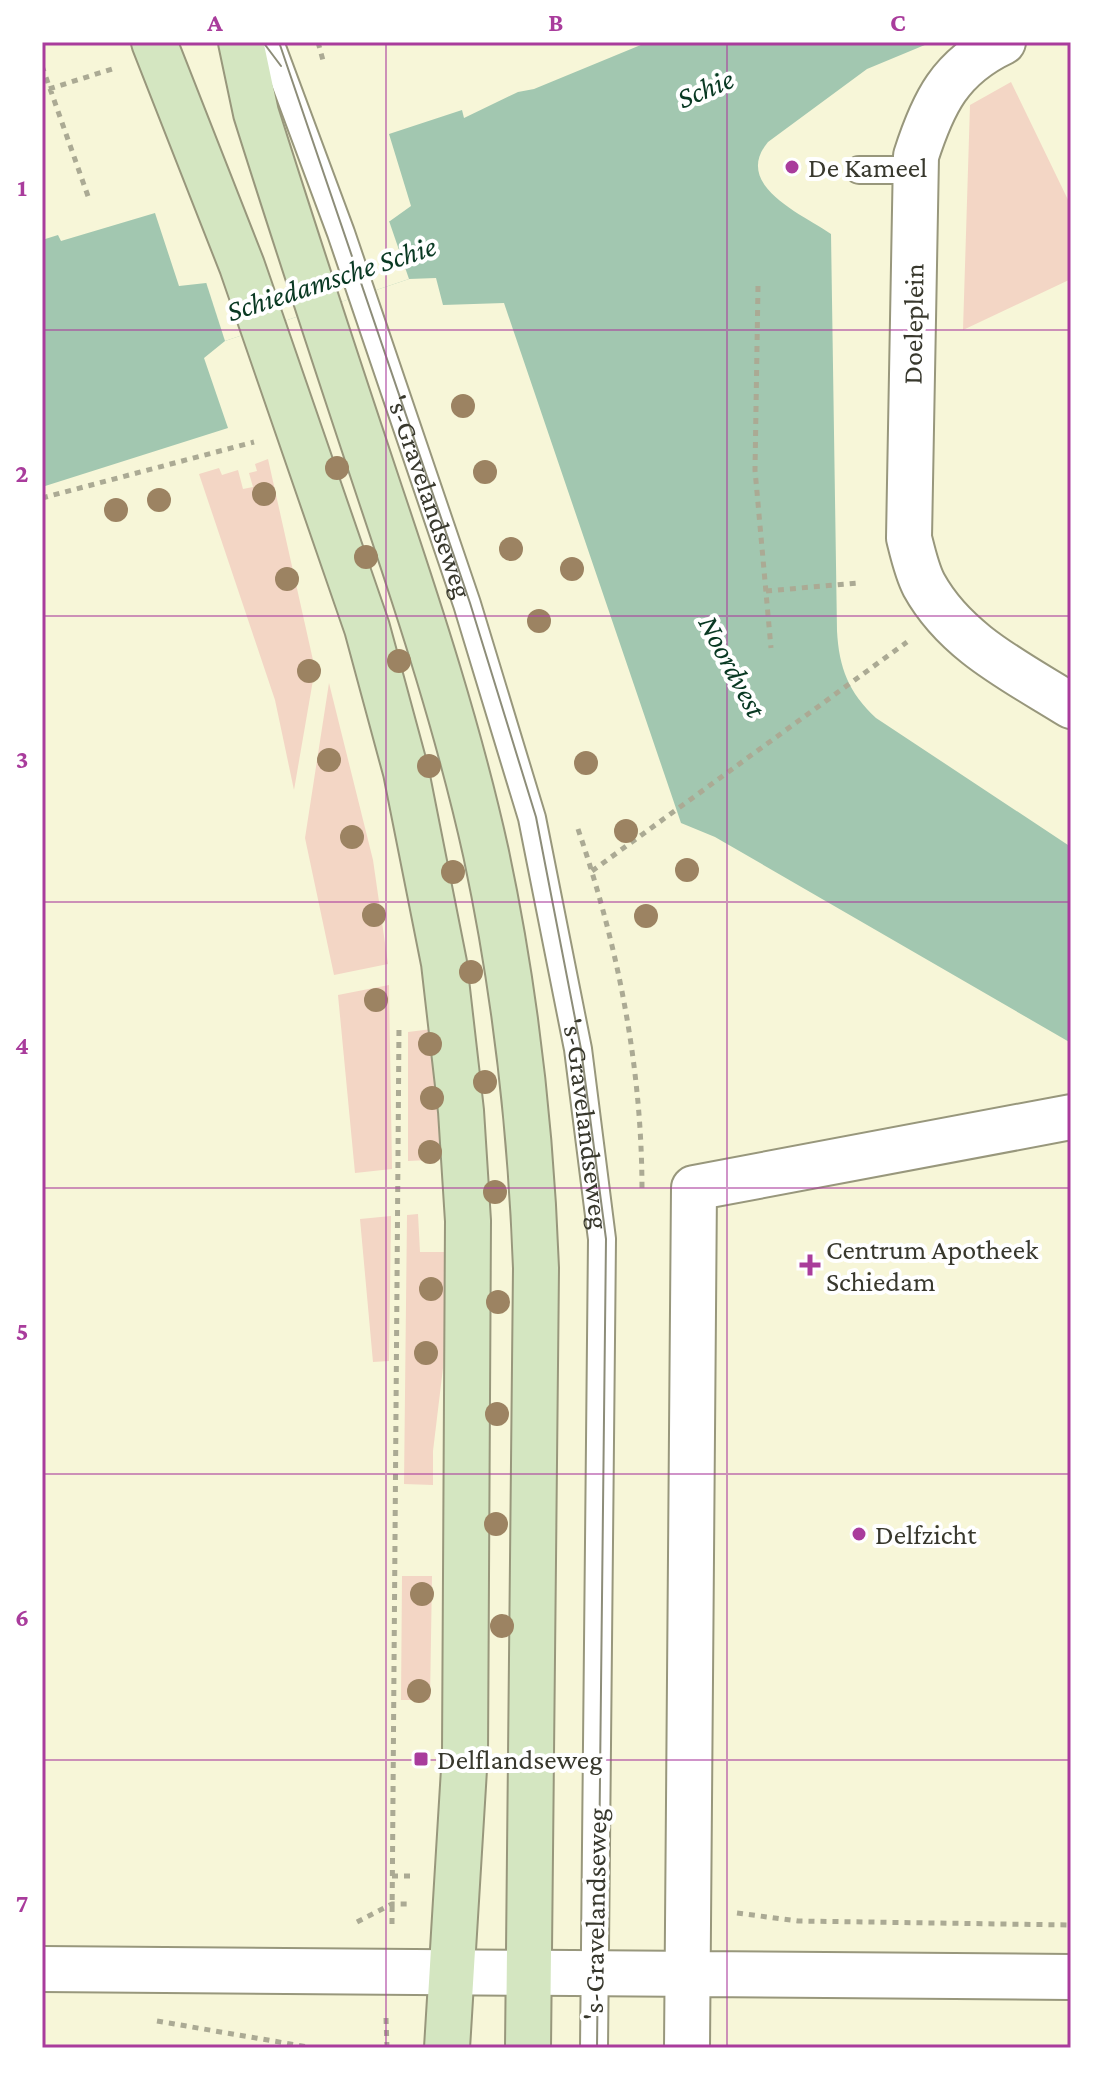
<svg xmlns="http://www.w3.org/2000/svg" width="1113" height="2090" font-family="'Crimson Pro',serif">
	<rect width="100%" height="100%" fill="#f7f6d8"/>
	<path fill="#f3d6c5" d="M 1011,82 L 1071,206 L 1071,279 L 963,330 L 970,105 Z
		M 268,459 L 317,678 L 313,680 L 294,790 L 275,700 L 199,474 L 219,468 L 222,475 L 238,470 L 243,489 L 253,487 L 249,473 L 257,471 L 255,464 Z
		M 329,683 L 373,860 L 388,964 L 334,975 L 305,838 Z
		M 389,985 L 392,1169 L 355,1173 L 338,995 Z
		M 440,1028 L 452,1159 L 408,1161 L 408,1032 Z
		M 418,1214 L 420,1252 L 457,1252 L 433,1451 L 433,1485 L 404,1484 L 407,1215 Z
		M 391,1216 L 389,1361 L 373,1362 L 360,1219 Z
		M 402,1576 L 432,1576 L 430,1700 L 401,1700 Z"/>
	<path fill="#a2c7b0" d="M 648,42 L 932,42 L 867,69 L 768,142 C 732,185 802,214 831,234 L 837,631 C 839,668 849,693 876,718 L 1071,847 L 1071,1043 L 715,837 L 681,823 L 504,303 L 443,305 L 436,278 L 409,279 L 225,341 L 204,358 L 228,428 L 42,487 L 42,240 L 58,235 L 61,241 L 155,213 L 179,286 L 206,283 L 390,221 L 411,206 L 389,134 L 462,110 L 464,118 L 518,92 L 534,89 Z"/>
	<path fill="#f7f6d8" d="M 388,218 L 409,279 L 225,341 L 205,279 Z"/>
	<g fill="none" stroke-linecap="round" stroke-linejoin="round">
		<defs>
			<g id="lane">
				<path id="s1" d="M 270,42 L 341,233 L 467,604 L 532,818 L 578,1049 L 602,1239 L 594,2048"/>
				<path d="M 859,170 L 916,170"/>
			</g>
			<path id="street" d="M 1003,42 C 950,67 933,103 916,156 L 909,538 C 913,554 917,572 924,585 C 956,643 1017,672 1071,706
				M 42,1969 L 1071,1977
				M 687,2048 L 694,1188 L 1071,1117"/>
			<path id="secondary" d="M 154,42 L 242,266 L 367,628 L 406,772 L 444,963 L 461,1111 L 468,1221 L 465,1753 L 447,2048
				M 241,42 L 256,113 C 296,240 338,367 380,493 C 420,612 459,731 486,853 C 515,989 531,1129 536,1268 L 528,2048"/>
		</defs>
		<use href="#lane" stroke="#98977c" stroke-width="30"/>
		<use href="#street" stroke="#98977c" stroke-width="48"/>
		<use href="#secondary" stroke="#98977c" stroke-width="48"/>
		<path stroke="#abaa94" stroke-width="5" stroke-dasharray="6 6" stroke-linecap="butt" d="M 318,42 L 324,64
			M 42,66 L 89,199
			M 49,89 L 112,69
			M 758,286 L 755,470 L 771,648
			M 42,498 L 254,442
			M 766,591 L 858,583
			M 578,829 C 618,946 642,1067 642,1191
			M 592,871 L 907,642
			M 392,1876 L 411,1876
			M 737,1913 L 798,1921 L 1071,1925
			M 357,1922 L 392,1904 L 407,1904
			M 392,1924 L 399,1026
			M 386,2018 L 387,2048
			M 157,2021 L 314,2048"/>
		<use href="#lane" stroke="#fff" stroke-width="26"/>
		<use href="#street" stroke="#fff" stroke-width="44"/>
		<use href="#secondary" stroke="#d4e6c1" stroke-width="44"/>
		<path stroke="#8d8d79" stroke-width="2" d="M 263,42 L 281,66
			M 279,42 L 470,603 L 536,817 L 581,1049 L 606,1239 L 597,2048"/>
	</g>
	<g fill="#9c8362">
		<circle cx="463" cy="406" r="12"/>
		<circle cx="337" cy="468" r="12"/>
		<circle cx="485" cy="472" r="12"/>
		<circle cx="264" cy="494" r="12"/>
		<circle cx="159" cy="500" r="12"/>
		<circle cx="116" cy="510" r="12"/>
		<circle cx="511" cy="549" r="12"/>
		<circle cx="366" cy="557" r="12"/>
		<circle cx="572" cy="569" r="12"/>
		<circle cx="287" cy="579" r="12"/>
		<circle cx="539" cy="621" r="12"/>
		<circle cx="399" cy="661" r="12"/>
		<circle cx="309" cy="671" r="12"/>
		<circle cx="329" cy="760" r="12"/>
		<circle cx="586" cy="763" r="12"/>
		<circle cx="429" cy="766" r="12"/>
		<circle cx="626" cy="831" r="12"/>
		<circle cx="352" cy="837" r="12"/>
		<circle cx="687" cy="870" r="12"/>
		<circle cx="453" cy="872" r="12"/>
		<circle cx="374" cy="915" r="12"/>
		<circle cx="646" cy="916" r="12"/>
		<circle cx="471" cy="972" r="12"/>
		<circle cx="376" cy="1000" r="12"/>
		<circle cx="430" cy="1044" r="12"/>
		<circle cx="485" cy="1082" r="12"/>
		<circle cx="432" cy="1098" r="12"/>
		<circle cx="430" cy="1152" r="12"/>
		<circle cx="495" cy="1192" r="12"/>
		<circle cx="431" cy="1289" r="12"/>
		<circle cx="498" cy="1302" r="12"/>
		<circle cx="426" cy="1353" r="12"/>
		<circle cx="497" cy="1414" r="12"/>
		<circle cx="496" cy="1524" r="12"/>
		<circle cx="422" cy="1594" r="12"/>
		<circle cx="502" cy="1626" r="12"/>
		<circle cx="419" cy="1691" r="12"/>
	</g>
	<path fill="none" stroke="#a93c9c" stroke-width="2" stroke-opacity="0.55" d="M 386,42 L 386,2048M 727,42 L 727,2048M 42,330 L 1071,330M 42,616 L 1071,616M 42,902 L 1071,902M 42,1188 L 1071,1188M 42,1474 L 1071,1474M 42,1760 L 1071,1760"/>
	<g fill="#a93c9c" stroke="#fff" stroke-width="3">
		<circle cx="792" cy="167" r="8"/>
		<path d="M806 1253h8v8h8v8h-8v8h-8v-8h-8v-8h8z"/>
		<circle cx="859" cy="1534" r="8"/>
		<rect x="413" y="1751" width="16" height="16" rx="4"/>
	</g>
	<g text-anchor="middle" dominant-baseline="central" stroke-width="8" stroke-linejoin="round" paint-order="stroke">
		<g font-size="28" fill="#38382d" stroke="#fff" text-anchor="start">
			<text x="808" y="167">De Kameel</text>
			<text x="826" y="1249">Centrum Apotheek<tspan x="826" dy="32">Schiedam</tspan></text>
			<text x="875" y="1534">Delfzicht</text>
			<text x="437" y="1759">Delflandseweg</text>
		</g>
		<g font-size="28" fill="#38382d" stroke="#fff">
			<text transform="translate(913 324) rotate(-89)">Doeleplein</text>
			<text stroke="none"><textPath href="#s1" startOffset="482">'s-Gravelandseweg</textPath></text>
			<text stroke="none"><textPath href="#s1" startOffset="1130">'s-Gravelandseweg</textPath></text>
			<text transform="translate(595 1914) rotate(-89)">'s-Gravelandseweg</text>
		</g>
		<g font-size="30" font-style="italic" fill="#093923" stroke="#fff">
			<text transform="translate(705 88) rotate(-23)">Schie</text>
			<text transform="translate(331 278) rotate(-18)">Schiedamsche Schie</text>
			<text transform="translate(733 666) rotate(62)">Noordvest</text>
		</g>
	</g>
	<rect width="1113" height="2090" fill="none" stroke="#ffffff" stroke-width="88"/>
	<rect x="44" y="44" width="1025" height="2002" fill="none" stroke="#a93c9c" stroke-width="3"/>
	<g font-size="26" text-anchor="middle" font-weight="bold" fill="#a93c9c">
		<text x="215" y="31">A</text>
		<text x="556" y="31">B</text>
		<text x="898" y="31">C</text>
		<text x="22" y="196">1</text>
		<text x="22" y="482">2</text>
		<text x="22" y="768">3</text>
		<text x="22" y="1054">4</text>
		<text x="22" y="1340">5</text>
		<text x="22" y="1626">6</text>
		<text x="22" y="1912">7</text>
	</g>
</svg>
